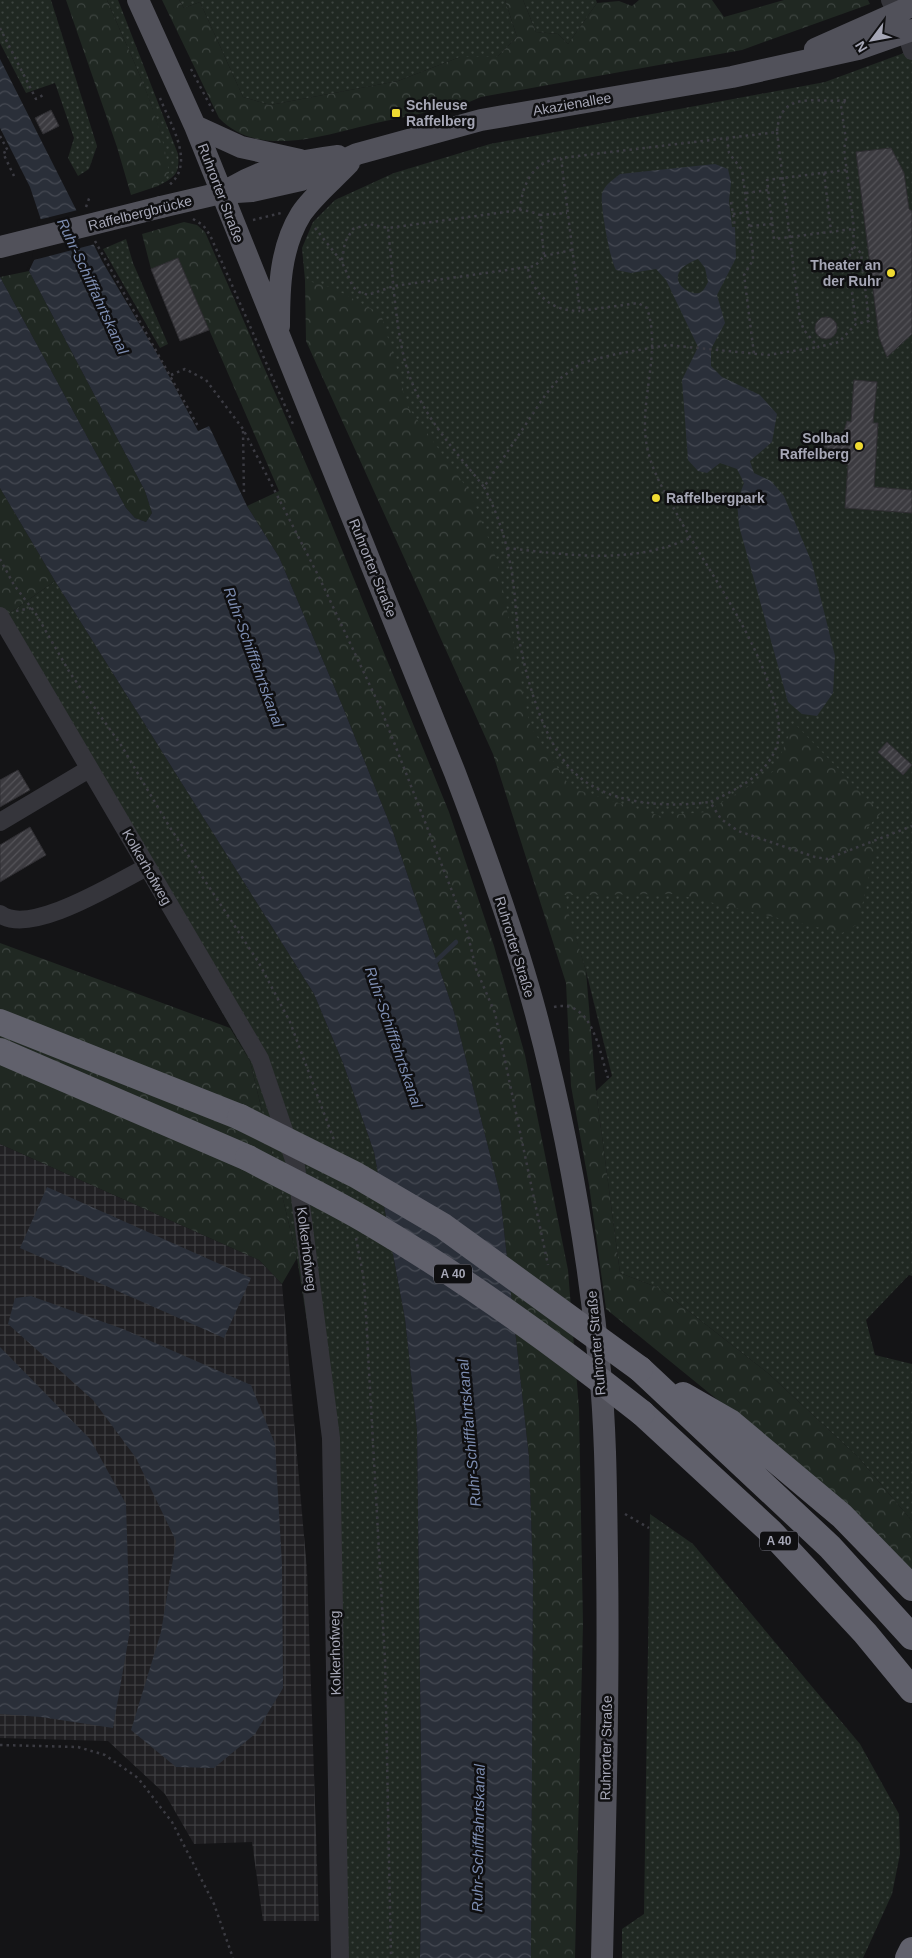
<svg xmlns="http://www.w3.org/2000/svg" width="912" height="1958" font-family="Arial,sans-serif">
	<defs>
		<pattern id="industrial-grid" width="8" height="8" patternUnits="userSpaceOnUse" patternTransform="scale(1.25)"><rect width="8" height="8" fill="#212023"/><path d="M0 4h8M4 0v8" fill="none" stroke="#3e3e41"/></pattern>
		<pattern id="grass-dots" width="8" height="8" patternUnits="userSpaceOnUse" patternTransform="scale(1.25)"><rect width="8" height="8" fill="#202822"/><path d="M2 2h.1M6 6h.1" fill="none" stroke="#3d4440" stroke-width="1.8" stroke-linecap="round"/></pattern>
		<pattern id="forest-crowns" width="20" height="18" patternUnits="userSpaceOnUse" patternTransform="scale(1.25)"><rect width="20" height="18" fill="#202822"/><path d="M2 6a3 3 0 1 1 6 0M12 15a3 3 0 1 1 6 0" fill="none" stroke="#3d4440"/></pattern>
		<pattern id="water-waves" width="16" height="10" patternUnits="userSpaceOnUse" patternTransform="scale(1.25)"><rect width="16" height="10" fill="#2a2f39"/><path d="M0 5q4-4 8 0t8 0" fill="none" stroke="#464a53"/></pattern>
		<pattern id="building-hatch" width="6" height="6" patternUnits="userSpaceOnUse" patternTransform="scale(1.25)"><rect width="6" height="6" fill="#3c3b40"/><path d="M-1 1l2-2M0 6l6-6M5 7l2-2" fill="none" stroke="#555459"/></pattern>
	</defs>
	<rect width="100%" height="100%" fill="#141416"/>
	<path fill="url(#industrial-grid)" d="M 0,1144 L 259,1260 L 282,1284 L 307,1570 L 319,1921 L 263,1921 L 252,1842 L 194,1844 L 165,1794 L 108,1741 L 0,1738 Z"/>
	<path fill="url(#grass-dots)" d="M 0,0 L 51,0 L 97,146 L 89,169 L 78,176 L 68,158 L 74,138 L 55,83 L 26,93 L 0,43 Z
		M 107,0 L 118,0 L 178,154 C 180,174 175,177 158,186 L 168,173 C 161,113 130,55 107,0 Z
		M 179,0 L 505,0 L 517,37 L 497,57 L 460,57 L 398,81 L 270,105 L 243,97 L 200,2 L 184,8 Z
		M 523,0 L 596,0 L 597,3 L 568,44 L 558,34 L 536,32 Z
		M 912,50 L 912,1276 L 909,1275 L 866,1320 L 875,1355 L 912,1364 L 912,1521 L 858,1457 L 769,1374 L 659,1288 L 620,1273 L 596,1091 L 612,1076 L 586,971 L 562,895 L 305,280 L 302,248 L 313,222 L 335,200 L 394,173 L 490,144 L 825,82 Z
		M 126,239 L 133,263 L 168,344 L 160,348 L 103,249 Z
		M 55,581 L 314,994 L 343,1063 L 374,1152 L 405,1319 L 417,1430 L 422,1841 L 420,1958 L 336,1958 L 325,1437 L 297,1258 L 250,1061 L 0,625 L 0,620 Z
		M 650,1514 L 693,1544 L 860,1744 L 899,1814 L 900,1854 L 892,1894 L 863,1958 L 622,1958 L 622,1929 L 644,1914 Z"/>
	<path fill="url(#forest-crowns)" d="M 66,0 L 107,0 C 130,55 161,113 169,173 L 158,186 L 131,195 L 117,147 Z
		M 162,0 L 179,0 L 184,8 L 200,2 L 243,97 L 270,105 L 398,81 L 460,57 L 497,57 L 517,37 L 505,0 L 523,0 L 536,32 L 558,34 L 568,44 L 597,3 L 619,1 L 632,6 L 639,0 L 712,0 L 724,17 L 784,0 L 868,0 L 870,4 L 742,50 L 481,97 L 462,105 C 433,111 404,117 376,123 C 328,134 259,160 219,118 Z
		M 184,222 L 197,225 L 205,232 L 320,496 L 449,812 L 494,946 L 525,1055 L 568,1270 L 579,1409 L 583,1624 L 575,1958 L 531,1958 L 533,1573 L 529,1457 L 500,1194 L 454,1012 L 393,832 L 342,705 L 279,557 L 247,506 L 279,491 L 178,258 L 151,269 L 142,234 Z
		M 29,271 L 145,491 L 152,513 L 146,522 L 135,518 L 126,508 L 0,277 Z
		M 305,280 L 333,288 L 381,314 L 408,407 L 470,492 L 497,560 L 530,726 L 571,788 L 660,816 L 706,812 L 774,771 L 794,723 L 881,813 L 866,829 L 875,849 L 858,924 L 842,933 L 675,894 L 563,895 L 586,971 L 596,1091 L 620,1273 L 659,1288 L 769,1374 L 858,1457 L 912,1521 L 912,1576 L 860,1516 L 606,1309 L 589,1185 L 571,1086 L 566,983 L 493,754 L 306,341 Z
		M 0,488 L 55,581 L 0,620 Z
		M 0,943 L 230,1028 L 250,1061 L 297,1258 L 282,1284 L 259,1260 L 0,1144 Z"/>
	<path fill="url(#water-waves)" fill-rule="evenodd" d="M 0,59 L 102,261 L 159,357 L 198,431 L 209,426 L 247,506 L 279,557 L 342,705 L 393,832 L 454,1012 L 500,1194 L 529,1457 L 533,1573 L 531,1958 L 420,1958 L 422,1841 L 417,1430 L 405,1319 L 374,1152 L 343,1063 L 314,994 L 55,581 L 0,488 L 0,277 L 126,508 L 135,518 L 146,522 L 152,513 L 145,491 L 29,271 L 34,260 L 41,220 L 30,187 L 0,128 Z
		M 715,164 L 728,169 L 731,182 L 729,201 L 732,227 L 735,227 L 736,258 L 717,295 L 725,323 L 711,349 L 711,366 L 722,377 L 760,395 L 777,414 L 772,442 L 750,461 L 754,473 L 771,481 L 784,496 L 812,563 L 835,656 L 833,693 L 817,716 L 802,714 L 788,702 L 739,526 L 737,502 L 744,483 L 737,469 L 720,463 L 707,473 L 698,471 L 688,460 L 682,380 L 698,347 L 666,280 L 656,269 L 631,273 L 616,270 C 610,260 600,205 602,194 C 604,185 614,179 620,174 ZM 698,259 L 705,268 L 708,282 C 706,286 704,290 701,292 C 691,299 656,275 698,259 Z
		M 47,1187 L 251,1278 L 224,1338 L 20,1248 Z
		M 31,1296 L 123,1329 L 251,1385 L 275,1444 L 282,1564 L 283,1688 L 255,1734 L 214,1768 L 176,1767 L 131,1730 L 161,1632 L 176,1541 L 136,1458 L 93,1400 L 8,1324 L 15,1298 Z
		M 0,1347 L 90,1439 L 126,1504 L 130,1630 L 113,1728 L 41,1717 L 0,1714 Z"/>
	<path fill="#141416" d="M 78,210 L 95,244 L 34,260 L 26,271 L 32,259 L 38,220 Z"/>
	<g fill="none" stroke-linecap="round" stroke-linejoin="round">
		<path stroke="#2a2f39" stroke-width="4.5" d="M 433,964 L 456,942"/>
	</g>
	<path fill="url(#building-hatch)" stroke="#2f2e32" d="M 51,110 L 59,126 L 43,134 L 35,118 Z
		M 891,148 L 904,173 L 909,209 L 912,211 L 912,334 L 887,357 L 879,337 L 856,152 Z
		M 178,258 L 209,330 L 180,341 L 151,269 Z
		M815 328a11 11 0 1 1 22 0a11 11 0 1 1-22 0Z
		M 854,380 L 877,382 L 873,423 L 878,423 L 874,487 L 912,490 L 912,513 L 845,508 L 848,465 L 844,464 L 844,454 L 824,447 L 822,442 L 824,436 L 830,434 L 842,439 L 847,421 L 851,422 Z
		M 887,742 L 912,765 L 903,775 L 878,752 Z
		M 18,770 L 30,790 L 0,807 L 0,780 Z
		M 30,827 L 46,855 L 0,882 L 0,845 Z"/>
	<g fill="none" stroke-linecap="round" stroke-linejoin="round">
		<path stroke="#3b3b42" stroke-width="2.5" stroke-dasharray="2.5 4" stroke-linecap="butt" d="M 0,28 L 36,99 L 45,94
			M 191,69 L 214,113
			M 160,98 C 170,124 197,164 168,186
			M 846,100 C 818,104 780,88 777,132 L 561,158 L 580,311 L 638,303 L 647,308 C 663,356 635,407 649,455 C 655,477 667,496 678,516 C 711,576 753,630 773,697 C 777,711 782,730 777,745 C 768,775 735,790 710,802 L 721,819 L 738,831 L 815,857 L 827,859 L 912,826
			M 845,101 L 841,106 L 846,140 L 844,149 L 854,229 L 853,246 L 848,261 L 856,324
			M 777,132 L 800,320 L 804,330 L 818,347 L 839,342 L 856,324 L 869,321 L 861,253 L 853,246
			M 0,136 L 8,151 L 3,153 L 14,176
			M 727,138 L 729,153 L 742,170 L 753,254 L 753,260 L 744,275 L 754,354
			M 846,170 L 767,180 L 774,239 L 853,229
			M 824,173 L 831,231
			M 746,193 L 768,190
			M 731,202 L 735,227
			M 86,207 L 90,196
			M 520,210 C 522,184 533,161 561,158
			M 733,214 L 748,212
			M 540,215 L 567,213
			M 193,219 L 203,225 L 210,235 L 293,424
			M 253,220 L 281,213
			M 750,226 L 772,224
			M 315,228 L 342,262 L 353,287 L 359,292 L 368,295 L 394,286 L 535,266 L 544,256 L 540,215 L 529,211 L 520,210 L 388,228 C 393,272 395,340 411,380 C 426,420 458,454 484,487 L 546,394 L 558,380 L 581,363 L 616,354 L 668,345 L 768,355 L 818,347
			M 95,241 L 199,428
			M 544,256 L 572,250
			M 342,260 L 345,242 L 353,229 L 369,224 L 388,228
			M 528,269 C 534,296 552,311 580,311
			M 171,375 L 185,369 L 206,380 L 243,429 L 319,577 L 381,709 L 466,927 L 476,969 L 495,1013 L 548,1265
			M 243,431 L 244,494
			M 484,487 C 501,520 510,553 514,589 C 516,605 516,622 519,638 C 526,678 543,739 570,768 C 603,805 665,808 710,802
			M 507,548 C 570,555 631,565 690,538
			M 0,559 L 14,585 L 36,614 L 70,673 L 121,745 L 169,826 L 259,963 L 290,1022 L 334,1140
			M 16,611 L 32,608
			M 554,1007 C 592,998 599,1050 608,1078
			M 356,1238 L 364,1280 L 385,1660 L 391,1958
			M 625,1514 L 649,1528
			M 0,1745 L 78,1747 L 105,1755 L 138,1778 L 172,1822 L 214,1904 L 233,1958"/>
		<path stroke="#35353b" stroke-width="18" d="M 890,0 L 906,33 L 912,51
			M 0,616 L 260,1059 L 296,1166 L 331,1438 L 340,1958
			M 0,822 L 89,769
			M 0,914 C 30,937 117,882 147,867"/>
		<path stroke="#51515a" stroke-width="22" d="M 138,0 L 195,126 L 455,773 C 485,852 514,932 536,1014 C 567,1131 588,1250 600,1371 C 606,1433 606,1496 607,1558 C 609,1692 605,1825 602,1958
			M 815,49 L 912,6
			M 195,126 L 241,147 L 300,160
			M 231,188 C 264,168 300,161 338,156
			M 161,207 L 221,193 L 252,191 L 301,180 L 357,154 L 481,120 L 732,77 L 858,49 L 912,30
			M 279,326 C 279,288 280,248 301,214 C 313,196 334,179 349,163"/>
		<path stroke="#61616c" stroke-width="26" d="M 0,1022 L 240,1117
			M 0,1051 L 248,1158
			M 640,1369 L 830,1547 L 912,1637
			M 683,1395 L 730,1422 L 842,1516 L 912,1588
			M 642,1413 L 771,1532 L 865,1633 L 912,1690
			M 908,1958 L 912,1950"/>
		<path stroke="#51515a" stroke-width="22" d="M 0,247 L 161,207"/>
		<path stroke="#61616c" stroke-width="26" d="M 240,1117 L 356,1175 L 443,1226 L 640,1369
			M 248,1158 C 289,1180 332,1200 372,1224 C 467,1280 556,1345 642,1413"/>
	</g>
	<g fill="#efda32" stroke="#0f0f11" stroke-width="2">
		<rect x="391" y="108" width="10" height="10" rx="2.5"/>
		<circle cx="891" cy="273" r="5"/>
		<circle cx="859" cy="446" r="5"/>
		<circle cx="656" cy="498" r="5"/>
	</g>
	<g text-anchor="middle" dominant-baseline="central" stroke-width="5" stroke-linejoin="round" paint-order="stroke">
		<g fill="#0f0f11" stroke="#797984" stroke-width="1">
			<rect x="434" y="1264.5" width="38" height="19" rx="4"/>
			<rect x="760" y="1531.5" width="38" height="19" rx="4"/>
		</g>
		<g font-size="12" font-weight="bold" fill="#a6a7b6">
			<text x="453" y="1274">A 40</text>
			<text x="779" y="1541">A 40</text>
		</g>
		<g font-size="14" fill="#a6a7b6" stroke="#0f0f11">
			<text transform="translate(572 104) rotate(-10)">Akazienallee</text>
			<text transform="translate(221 193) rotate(69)">Ruhrorter Straße</text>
			<text transform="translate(140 213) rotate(-14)">Raffelbergbrücke</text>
			<text transform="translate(373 568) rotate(68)">Ruhrorter Straße</text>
			<text transform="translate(147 867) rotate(60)">Kolkerhofweg</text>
			<text transform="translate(515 947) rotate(73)">Ruhrorter Straße</text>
			<text transform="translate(307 1249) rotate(83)">Kolkerhofweg</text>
			<text transform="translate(596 1343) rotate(-95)">Ruhrorter Straße</text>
			<text transform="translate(335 1653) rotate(-91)">Kolkerhofweg</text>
			<text transform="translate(606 1748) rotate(-89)">Ruhrorter Straße</text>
		</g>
		<g font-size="14" font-weight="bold" fill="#a6a7b6" stroke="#0f0f11" text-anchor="start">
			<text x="406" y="105">Schleuse<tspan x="406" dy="16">Raffelberg</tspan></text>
			<text x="881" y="265" text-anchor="end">Theater an<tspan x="881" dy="16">der Ruhr</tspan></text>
			<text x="849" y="438" text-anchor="end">Solbad<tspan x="849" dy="16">Raffelberg</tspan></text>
			<text x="666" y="498">Raffelbergpark</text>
		</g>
		<g font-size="15" font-style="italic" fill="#7d8db1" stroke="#0f0f11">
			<text transform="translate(93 286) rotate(65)">Ruhr-Schifffahrtskanal</text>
			<text transform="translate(254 657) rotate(70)">Ruhr-Schifffahrtskanal</text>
			<text transform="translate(394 1037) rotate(71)">Ruhr-Schifffahrtskanal</text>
			<text transform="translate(469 1433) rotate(-95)">Ruhr-Schifffahrtskanal</text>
			<text transform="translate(478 1838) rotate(-89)">Ruhr-Schifffahrtskanal</text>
		</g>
	</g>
	<g transform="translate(872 40) rotate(238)" stroke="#0f0f11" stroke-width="4" paint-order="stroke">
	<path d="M0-4L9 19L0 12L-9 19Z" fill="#a6a7b6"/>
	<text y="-8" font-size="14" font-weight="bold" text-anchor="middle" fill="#a6a7b6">N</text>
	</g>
</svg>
